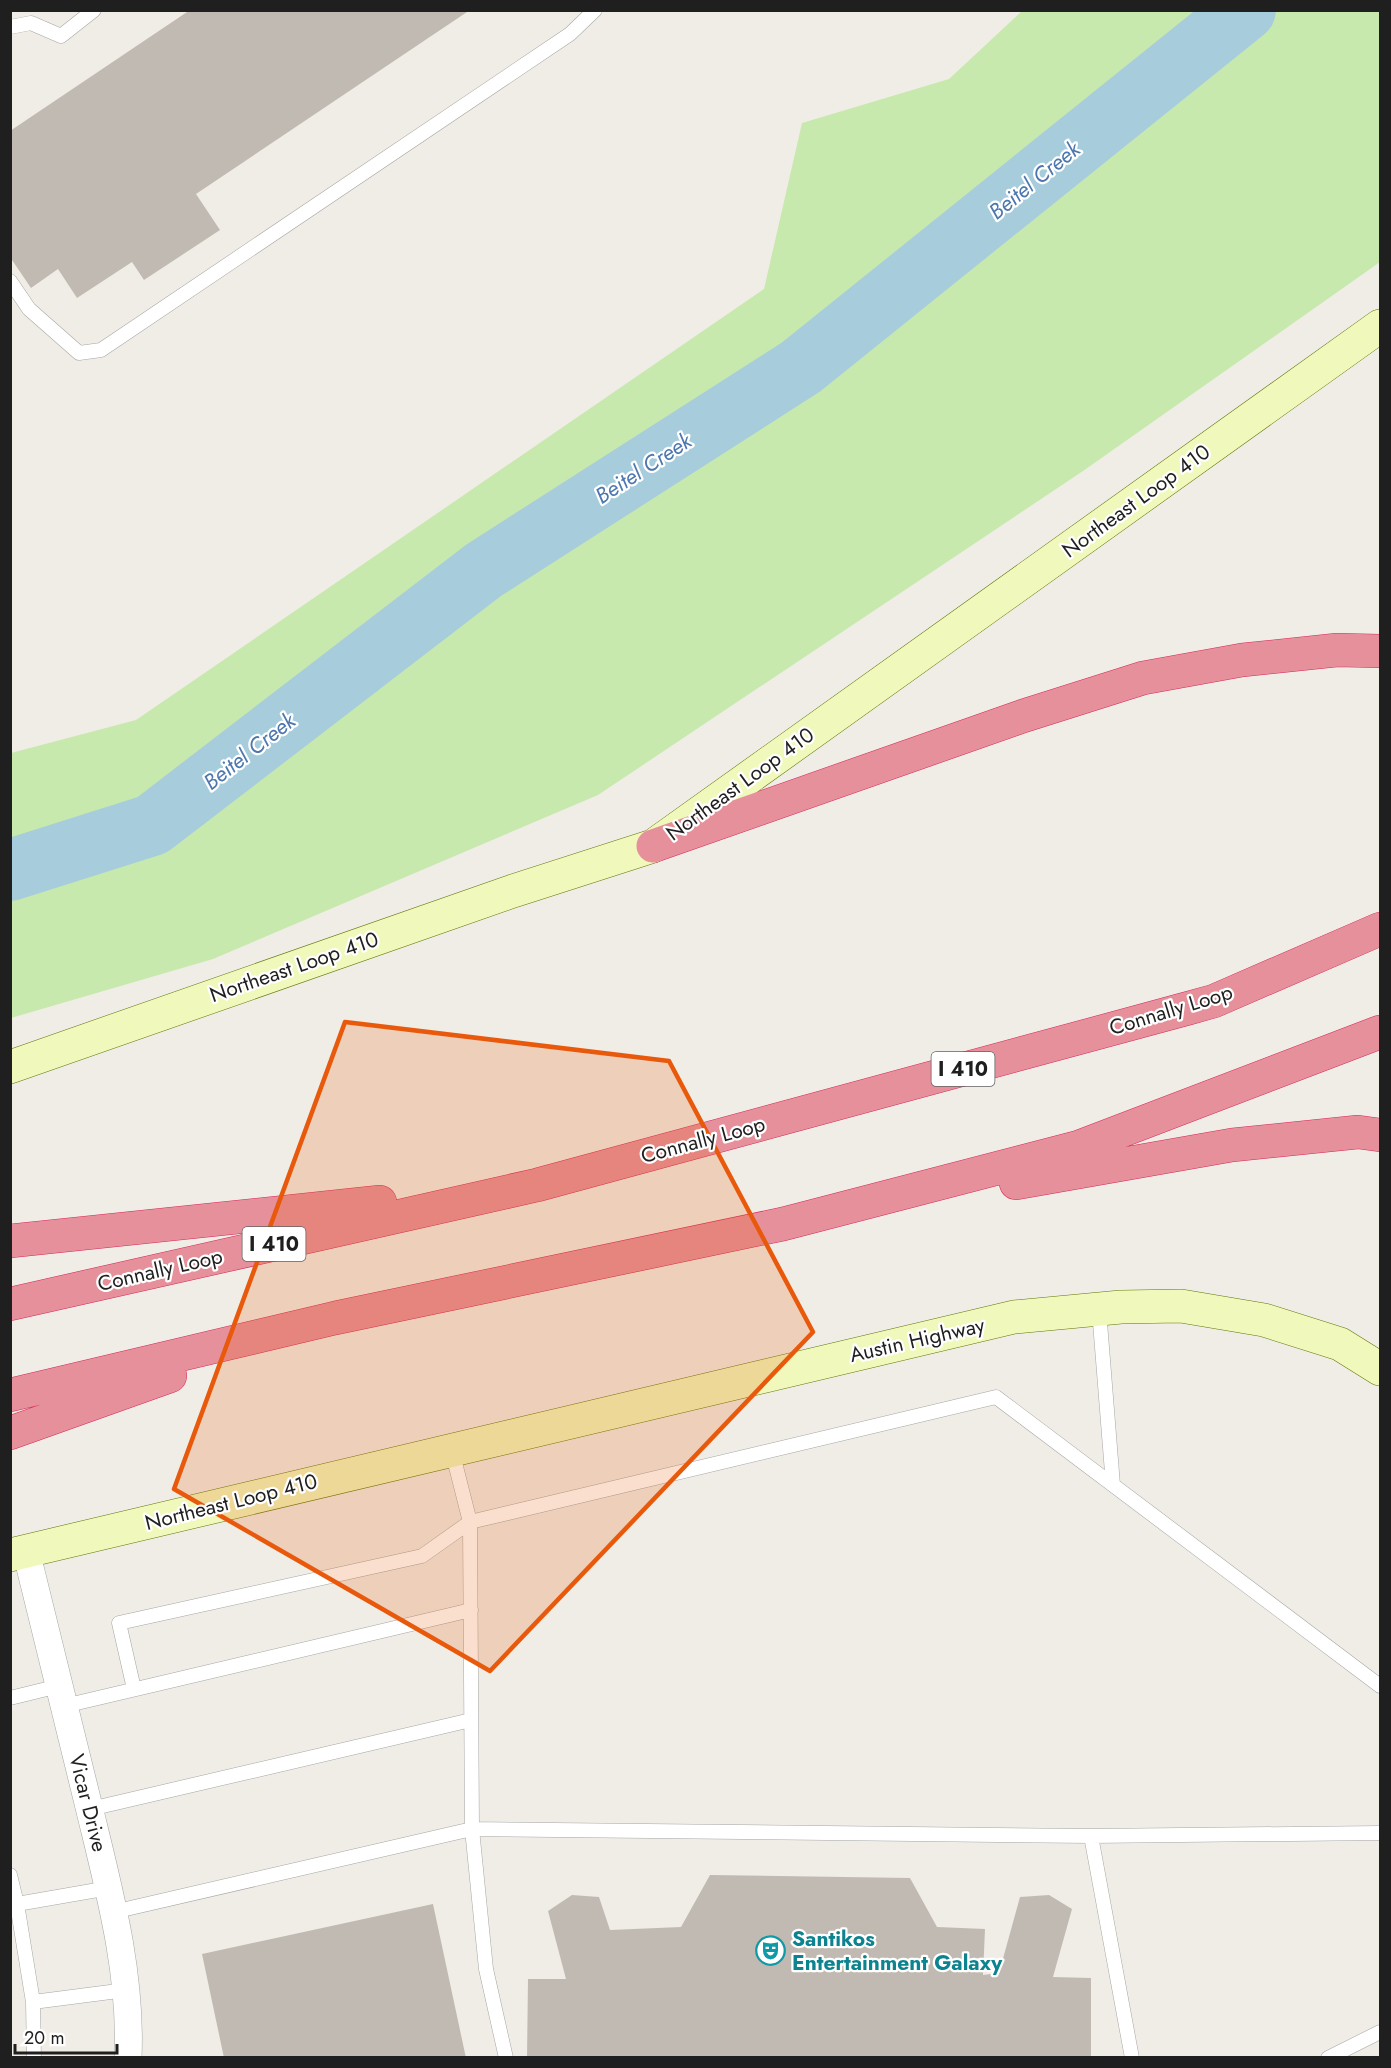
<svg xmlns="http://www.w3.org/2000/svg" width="1391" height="2068" font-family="Jost,sans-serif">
	<rect width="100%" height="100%" fill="#f0ede6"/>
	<path fill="#c7e9ad" d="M 1022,11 L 1380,11 L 1380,262 L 1083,471 L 598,795 L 213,959 L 11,1018 L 11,753 L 136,720 L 764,289 L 802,123 L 949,79 Z"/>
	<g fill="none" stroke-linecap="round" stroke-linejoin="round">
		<path stroke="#a7cddd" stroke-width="62" d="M 10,870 L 152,825 L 484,570 L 801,367 L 1245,10"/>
	</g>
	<path fill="#c1bab2" d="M 190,10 L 470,10 L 196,194 L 220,230 L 144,280 L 132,262 L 77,298 L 58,269 L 31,288 L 10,257 L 10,131 Z
		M 710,1875 L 910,1878 L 937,1927 L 985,1929 L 983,1975 L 999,1973 L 1020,1897 L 1049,1895 L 1072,1909 L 1053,1977 L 1091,1978 L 1091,2058 L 527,2058 L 528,1979 L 566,1979 L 548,1911 L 572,1895 L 599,1897 L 610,1930 L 681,1927 Z
		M 433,1904 L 466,2058 L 224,2058 L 202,1954 Z"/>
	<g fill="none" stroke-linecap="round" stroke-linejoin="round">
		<defs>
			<path id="service" d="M 10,27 L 31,23 L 61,36 L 94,10
				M 10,281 L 29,309 L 79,353 L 101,350 L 570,34 L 595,10
				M 1099,1310 L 1113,1485
				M 452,1451 L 470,1522 L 472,1829 L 486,1969 L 506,2058
				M 134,1689 L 119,1623 L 422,1556 L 470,1522 L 996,1397 L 1380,1686
				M 10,1698 L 59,1686
				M 64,1706 L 471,1610
				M 90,1809 L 471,1720
				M 1091,1836 L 1132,2058
				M 10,1875 L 17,1904 L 109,1888
				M 17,1904 L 33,2002
				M 113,1912 L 472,1829 L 1091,1836 L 1380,1833
				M 34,2058 L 33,2002 L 126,1990
				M 1328,2058 L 1380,2032"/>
			<path id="minor" d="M 26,1551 C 46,1635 67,1719 88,1803 C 108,1886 132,1971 128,2058"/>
			<path id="secondary" d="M 10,1067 L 513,891 L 653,846 L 1380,326
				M 10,1555 L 1014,1317 L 1121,1307 L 1181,1306 L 1264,1320 L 1340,1344 L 1380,1369"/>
			<path id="motorway" d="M 653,846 L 1023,716 L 1143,678 L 1242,660 L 1337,650 L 1380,651
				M 1016,1183 L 1232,1145 L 1358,1132 L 1380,1135
				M 10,1241 L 380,1202
				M 10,1304 L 537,1185 L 1189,1008 L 1214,1001 L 1380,929
				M 10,1395 L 335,1318 L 783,1224 L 1079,1147 L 1380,1032
				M 10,1433 L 170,1376"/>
		</defs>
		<use href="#service" stroke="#a6a6a6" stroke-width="15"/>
		<use href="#minor" stroke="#a6a6a6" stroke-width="28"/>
		<use href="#secondary" stroke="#637607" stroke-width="34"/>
		<use href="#motorway" stroke="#d8295a" stroke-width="34"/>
		<use href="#service" stroke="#fff" stroke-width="14"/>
		<use href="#minor" stroke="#fff" stroke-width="27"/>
		<use href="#secondary" stroke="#f1f8bc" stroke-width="33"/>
		<use href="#motorway" stroke="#e5909a" stroke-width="33"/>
	</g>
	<path fill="#e8590c" fill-opacity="0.2" stroke="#e8590c" stroke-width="4.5" stroke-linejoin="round" d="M 345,1022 L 669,1061 L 813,1332 L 490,1671 L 174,1489 Z"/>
	<defs>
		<symbol id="theatre-ring" viewBox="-11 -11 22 22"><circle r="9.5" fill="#fff" stroke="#0f9aa8" stroke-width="1.5"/><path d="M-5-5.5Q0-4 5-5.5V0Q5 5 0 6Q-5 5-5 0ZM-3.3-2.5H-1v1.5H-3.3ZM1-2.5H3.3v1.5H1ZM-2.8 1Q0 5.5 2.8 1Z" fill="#0f9aa8"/></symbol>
	</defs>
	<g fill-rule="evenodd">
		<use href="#theatre-ring" x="754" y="1934" width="33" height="33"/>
	</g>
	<g text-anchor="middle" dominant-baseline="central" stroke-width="4.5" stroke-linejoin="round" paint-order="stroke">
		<g fill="#fff" stroke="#626262" stroke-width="1.5">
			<rect x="931.5" y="1052" width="63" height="34" rx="4.5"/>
			<rect x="242.5" y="1227" width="63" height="34" rx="4.5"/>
		</g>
		<g font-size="20" font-weight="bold" fill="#1f1f1f">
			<text x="963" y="1069">I 410</text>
			<text x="274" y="1244">I 410</text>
		</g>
		<g font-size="21" fill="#1f1f1f" stroke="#fff">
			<text transform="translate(1136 501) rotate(-36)">Northeast Loop 410</text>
			<text transform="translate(740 784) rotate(-36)">Northeast Loop 410</text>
			<text transform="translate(294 967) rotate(-19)">Northeast Loop 410</text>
			<text transform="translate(1171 1010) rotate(-17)">Connally Loop</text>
			<text transform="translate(703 1140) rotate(-15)">Connally Loop</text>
			<text transform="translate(160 1270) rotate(-13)">Connally Loop</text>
			<text transform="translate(917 1340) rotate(-13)">Austin Highway</text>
			<text transform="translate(231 1502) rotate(-14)">Northeast Loop 410</text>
			<text transform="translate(88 1803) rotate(76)">Vicar Drive</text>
		</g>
		<g font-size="21" font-weight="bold" fill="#0d838f" stroke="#fff" text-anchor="start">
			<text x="792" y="1939">Santikos<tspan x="792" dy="24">Entertainment Galaxy</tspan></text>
		</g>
		<g font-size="22" font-style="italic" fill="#4d77ae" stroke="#fff">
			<text transform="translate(1034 180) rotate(-39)">Beitel Creek</text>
			<text transform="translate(643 468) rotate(-33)">Beitel Creek</text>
			<text transform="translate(249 751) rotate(-38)">Beitel Creek</text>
		</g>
	</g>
	<rect width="1391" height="2068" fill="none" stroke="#1f1f1f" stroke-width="24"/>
	<path d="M15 2044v9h102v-9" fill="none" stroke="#1f1f1f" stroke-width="3"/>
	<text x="24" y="2044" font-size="18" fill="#1f1f1f" stroke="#ffffff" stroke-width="4.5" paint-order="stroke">20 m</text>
</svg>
